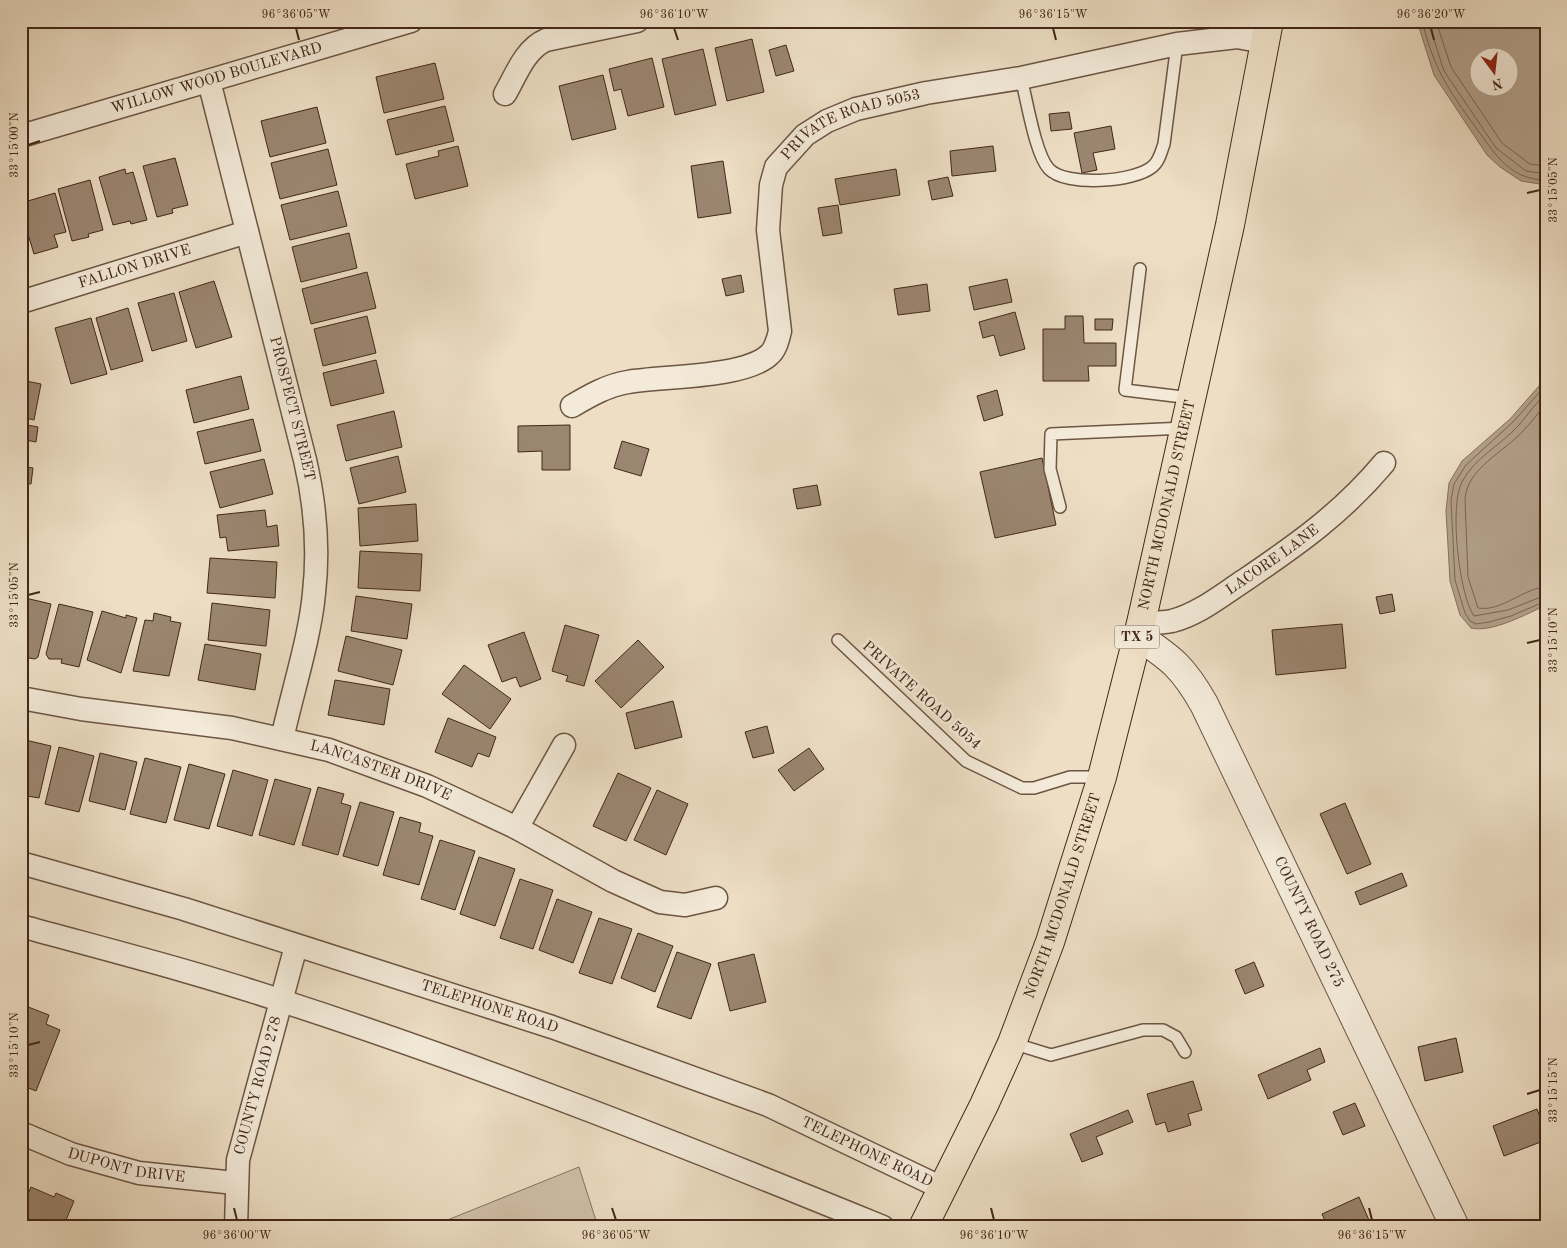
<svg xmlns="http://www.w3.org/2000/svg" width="1567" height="1248" font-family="'Old Standard TT',serif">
	<rect width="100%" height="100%" fill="#eddec4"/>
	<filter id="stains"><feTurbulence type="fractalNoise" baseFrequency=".004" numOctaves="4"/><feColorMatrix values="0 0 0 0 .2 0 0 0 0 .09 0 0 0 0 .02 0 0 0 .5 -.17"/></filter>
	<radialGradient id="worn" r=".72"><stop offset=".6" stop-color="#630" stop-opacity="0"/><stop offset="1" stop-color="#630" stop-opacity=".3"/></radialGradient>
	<path fill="#d0bfa7" stroke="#897360" d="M 579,1167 L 598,1227 L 430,1227 Z"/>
	<path fill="#b3a08a" stroke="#86705c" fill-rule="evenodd" d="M 1417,21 L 1546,21 L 1546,185 L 1521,181 L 1500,167 L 1487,155 L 1434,75 ZM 1480,58 L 1510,58 L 1510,88 L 1480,88 Z
		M 1546,378 L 1546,605 C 1527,614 1492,633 1471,628 L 1460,615 L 1450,581 L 1446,511 L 1449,483 L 1462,461 L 1510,419 Z"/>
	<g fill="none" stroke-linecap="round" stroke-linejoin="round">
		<path stroke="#7a6451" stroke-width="1" d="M 1422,21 C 1434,67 1444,83 1471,121 C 1492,148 1506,180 1546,180
			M 1428,21 L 1444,71 L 1496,148 L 1526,171 L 1546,174
			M 1436,21 L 1451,67 L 1502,143 L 1530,164 L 1546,166
			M 1546,385 L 1513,422 L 1466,465 L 1454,484 L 1451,500 L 1455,580 L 1465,613 L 1470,621 L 1476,624 L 1489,622 L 1511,616 L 1546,601
			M 1546,394 C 1535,403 1528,415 1518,426 C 1501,445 1474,458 1462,482 C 1449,505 1459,595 1474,616 L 1508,610 L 1546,595
			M 1546,404 C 1538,413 1531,423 1523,431 C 1504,452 1466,469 1465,500 L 1468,577 L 1478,608 C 1502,612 1523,588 1546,587"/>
	</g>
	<path fill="#9b8671" stroke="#422718" d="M 752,39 L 764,92 L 727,101 L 715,48 Z
		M 786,45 L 794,71 L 776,76 L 769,50 Z
		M 703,49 L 716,105 L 675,115 L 662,59 Z
		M 652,58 L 664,107 L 628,116 L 621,89 L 614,91 L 609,69 Z
		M 435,63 L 444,99 L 384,113 L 376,77 Z
		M 603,75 L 616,129 L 572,140 L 559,86 Z
		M 445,106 L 454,141 L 396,155 L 387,120 Z
		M 317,107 L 326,143 L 270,157 L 261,121 Z
		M 1069,112 L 1072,129 L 1051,131 L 1049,114 Z
		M 1111,126 L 1115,149 L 1093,153 L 1097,170 L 1082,173 L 1074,133 Z
		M 458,146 L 468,186 L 415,199 L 406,164 L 439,156 L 438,151 Z
		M 993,146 L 996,171 L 952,176 L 950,151 Z
		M 328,149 L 337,185 L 280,199 L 271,163 Z
		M 175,158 L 188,205 L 172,209 L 173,213 L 157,217 L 143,166 Z
		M 723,161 L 731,213 L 698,218 L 691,166 Z
		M 125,169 L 126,174 L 133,172 L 147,220 L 131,224 L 130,221 L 113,225 L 99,177 Z
		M 896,169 L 900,195 L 840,205 L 835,179 Z
		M 948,177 L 953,196 L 932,200 L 928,181 Z
		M 90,180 L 103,230 L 88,234 L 89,237 L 72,241 L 58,189 Z
		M 338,191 L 347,226 L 290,240 L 281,205 Z
		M 55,193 L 66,232 L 54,235 L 58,247 L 34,254 L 21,211 L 21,203 Z
		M 838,205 L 842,233 L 823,236 L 818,208 Z
		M 21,233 L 28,256 L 21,259 Z
		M 349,233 L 357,268 L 301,282 L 292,247 Z
		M 367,272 L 376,308 L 311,324 L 302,289 Z
		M 741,275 L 744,292 L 726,296 L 722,279 Z
		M 1007,279 L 1012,302 L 974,310 L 969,287 Z
		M 214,281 L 232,337 L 196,348 L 179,292 Z
		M 927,284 L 930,311 L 898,315 L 894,289 Z
		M 174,293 L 187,341 L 152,351 L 138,303 Z
		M 128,308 L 143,361 L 111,370 L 96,318 Z
		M 1015,312 L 1025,349 L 1000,356 L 994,335 L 983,338 L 979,322 Z
		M 367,316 L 376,353 L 323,366 L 314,329 Z
		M 1065,316 L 1083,316 L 1084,343 L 1116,343 L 1116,366 L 1088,366 L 1089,381 L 1043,381 L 1043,329 L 1065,329 Z
		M 91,318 L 107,374 L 71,384 L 55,328 Z
		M 1095,319 L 1113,319 L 1112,330 L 1095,330 Z
		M 376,360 L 384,393 L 331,406 L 323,373 Z
		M 241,376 L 249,409 L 194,423 L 186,390 Z
		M 21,380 L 41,384 L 34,420 L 21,417 Z
		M 997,390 L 1003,415 L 984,421 L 977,396 Z
		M 394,411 L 402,447 L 346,461 L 337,425 Z
		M 253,419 L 261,451 L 205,464 L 197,432 Z
		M 21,424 L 38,427 L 36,442 L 25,440 L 22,461 Z
		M 570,425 L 570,470 L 542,470 L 542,451 L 518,452 L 518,426 Z
		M 622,441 L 649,449 L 641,476 L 614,468 Z
		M 398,456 L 406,492 L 359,504 L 350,468 Z
		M 1042,458 L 1056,525 L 995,538 L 980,472 Z
		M 264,459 L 273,494 L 220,508 L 210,472 Z
		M 21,466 L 33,468 L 31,484 L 21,483 Z
		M 817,485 L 821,505 L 797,509 L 793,489 Z
		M 416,504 L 418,541 L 360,546 L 358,508 Z
		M 265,510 L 267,527 L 277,525 L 279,546 L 228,551 L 226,537 L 220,538 L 217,515 Z
		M 360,551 L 422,554 L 420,591 L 358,588 Z
		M 210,558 L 277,562 L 275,598 L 207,593 Z
		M 1392,594 L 1395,611 L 1380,614 L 1376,597 Z
		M 356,596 L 412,604 L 407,639 L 351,631 Z
		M 21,597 L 51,604 L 38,657 L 35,659 L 29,658 L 26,653 L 21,651 Z
		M 212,603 L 270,610 L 266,646 L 208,640 Z
		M 59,604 L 93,612 L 79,667 L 61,663 L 62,659 L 49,659 L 46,654 Z
		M 102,611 L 126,618 L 126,615 L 137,618 L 121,673 L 87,660 Z
		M 154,613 L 171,617 L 170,621 L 181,623 L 169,676 L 133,671 L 145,620 L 153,621 Z
		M 1342,624 L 1346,668 L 1276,675 L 1272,630 Z
		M 565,625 L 599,635 L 584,686 L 566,681 L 568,676 L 552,671 Z
		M 524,632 L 541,679 L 520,687 L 516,677 L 502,682 L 488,645 Z
		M 346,636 L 402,650 L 393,685 L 338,671 Z
		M 638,640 L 664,667 L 621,708 L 595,681 Z
		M 205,644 L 261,654 L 255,690 L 198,680 Z
		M 464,665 L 511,699 L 490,729 L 442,694 Z
		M 335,680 L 390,689 L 384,725 L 328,715 Z
		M 673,701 L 682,737 L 635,749 L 626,713 Z
		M 448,718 L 496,737 L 489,757 L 478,753 L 472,767 L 435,752 Z
		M 767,726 L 774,753 L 753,758 L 745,732 Z
		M 21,739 L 51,746 L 39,798 L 21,795 Z
		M 59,747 L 94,756 L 79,812 L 45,804 Z
		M 809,748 L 824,769 L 794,791 L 778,770 Z
		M 100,753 L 137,762 L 125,810 L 89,801 Z
		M 145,758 L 181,767 L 166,823 L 130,814 Z
		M 189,764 L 225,774 L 209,829 L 174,820 Z
		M 233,770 L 268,780 L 252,836 L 217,826 Z
		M 618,773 L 651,788 L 626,841 L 593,826 Z
		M 275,779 L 311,789 L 294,845 L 259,835 Z
		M 318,787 L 344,794 L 341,803 L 351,806 L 338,855 L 302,845 Z
		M 657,790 L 688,804 L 666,855 L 634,840 Z
		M 360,802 L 394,812 L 378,866 L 343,856 Z
		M 1345,803 L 1371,864 L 1347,874 L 1320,814 Z
		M 400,817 L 421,823 L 419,832 L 433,836 L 419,885 L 383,875 Z
		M 440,840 L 475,851 L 455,910 L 421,899 Z
		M 479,857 L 515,869 L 495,926 L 460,914 Z
		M 1402,873 L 1407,886 L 1360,905 L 1355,892 Z
		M 520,879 L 553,890 L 533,949 L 500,938 Z
		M 557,899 L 592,912 L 573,963 L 539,950 Z
		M 599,918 L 632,929 L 612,984 L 579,973 Z
		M 638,933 L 673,946 L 655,992 L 621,978 Z
		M 677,952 L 711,964 L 691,1019 L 657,1007 Z
		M 754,954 L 766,1002 L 730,1011 L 718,963 Z
		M 1254,962 L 1264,986 L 1245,994 L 1235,970 Z
		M 23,1005 L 49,1015 L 46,1024 L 60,1030 L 36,1091 L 21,1085 Z
		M 1456,1038 L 1463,1072 L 1425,1081 L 1418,1047 Z
		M 1320,1048 L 1325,1062 L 1307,1070 L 1311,1080 L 1268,1099 L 1258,1075 Z
		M 1193,1081 L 1202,1110 L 1188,1114 L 1191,1125 L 1168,1132 L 1165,1122 L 1156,1125 L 1147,1094 Z
		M 1355,1103 L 1365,1126 L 1343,1135 L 1333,1112 Z
		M 1537,1109 L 1546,1132 L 1546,1140 L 1504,1156 L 1493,1126 Z
		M 1128,1110 L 1133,1122 L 1096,1137 L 1103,1154 L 1082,1162 L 1070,1134 Z
		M 31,1187 L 54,1197 L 56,1193 L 74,1201 L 63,1227 L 21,1227 L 21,1210 Z
		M 1359,1197 L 1372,1227 L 1328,1227 L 1322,1214 Z
		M 1035,1220 L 1059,1221 L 1059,1227 L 1034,1227 Z"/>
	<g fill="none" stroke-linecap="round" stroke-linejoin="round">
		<defs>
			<path id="service" d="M 1021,78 C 1027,100 1035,154 1049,169 C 1066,187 1134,182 1152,167 C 1159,162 1161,152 1164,144 L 1177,44
				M 1140,269 L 1125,390 L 1191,398
				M 1060,507 L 1050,469 L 1051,434 L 1185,428
				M 838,640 L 966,761 L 1022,788 L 1034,788 L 1070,777 L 1102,777
				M 1012,1043 L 1051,1055 L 1143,1030 L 1163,1030 L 1176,1037 L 1185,1052"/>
			<g id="minor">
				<path id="s1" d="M 209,81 L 305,460 C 315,503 319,549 314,593 C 310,638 292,693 282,739"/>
				<path d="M 505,94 C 516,75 525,49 546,40 L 637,21"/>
				<path id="s2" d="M 21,136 L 411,21"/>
				<path id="s3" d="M 21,302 L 247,232"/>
				<path id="s4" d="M 572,406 C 589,396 608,385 628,382 C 663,376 744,378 769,355 C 776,349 778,339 780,331 L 768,230 L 771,185 L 776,167 L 805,135 L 827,121 L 856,109 L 926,93 L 1021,78 L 1177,44 L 1237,37 L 1264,42"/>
				<path id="s5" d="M 1141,623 C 1151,623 1162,623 1172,621 C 1199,614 1222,595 1245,580 C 1298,544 1342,513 1384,463"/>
				<path id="s6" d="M 21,698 L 81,709 L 232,728 L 329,750 L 427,786 L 517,828 L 613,881 L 660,902 L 685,905 L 716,898"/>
				<path d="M 517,828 L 564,745"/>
				<path id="s7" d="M 21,863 L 184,909 L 552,1027 L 768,1105 L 942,1188"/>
				<path d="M 21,926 C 108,950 196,972 282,1001 C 485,1067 685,1146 883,1227"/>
				<path id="s8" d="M 21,1133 L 71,1154 L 139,1173 L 235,1183"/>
				<path id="s9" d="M 236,1227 L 238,1160 L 296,946"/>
			</g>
			<g id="tertiary">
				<path id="s10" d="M 1138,636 C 1172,659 1183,667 1204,704 L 1455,1227"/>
			</g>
			<g id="primary">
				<path id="s11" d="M 923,1227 L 984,1105 L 1012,1043 L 1050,942 L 1102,777 L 1141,623 L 1230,225 L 1269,21"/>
			</g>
		</defs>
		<use href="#service" stroke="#6d5543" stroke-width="14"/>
		<use href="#minor" stroke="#6d5543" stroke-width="25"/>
		<use href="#tertiary" stroke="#6d5543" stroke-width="30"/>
		<use href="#primary" stroke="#422718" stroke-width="30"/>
		<use href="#service" stroke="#f3ead9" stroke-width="11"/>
		<use href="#minor" stroke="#f3ead9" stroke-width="22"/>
		<use href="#tertiary" stroke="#f3ead9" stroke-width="28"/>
		<use href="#primary" stroke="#eddec4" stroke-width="28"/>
	</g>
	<path fill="none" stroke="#422718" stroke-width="2" d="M 296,28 L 299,40M 674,28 L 678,40M 1053,28 L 1056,40M 1431,28 L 1434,40M 28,145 L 40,141M 1527,193 L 1540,190M 28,595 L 40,592M 1527,643 L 1540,640M 28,1045 L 40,1042M 1527,1094 L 1540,1090M 234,1208 L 237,1220M 612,1208 L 616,1220M 991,1208 L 994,1220M 1369,1208 L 1372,1220"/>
	<g text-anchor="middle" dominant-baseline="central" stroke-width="5" stroke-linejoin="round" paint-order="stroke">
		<rect fill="#f3ead9" stroke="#776252" stroke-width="1" x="1114.5" y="625.5" width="45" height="23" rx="4"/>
		<g font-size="14" font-weight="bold" fill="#422718">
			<text x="1137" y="637">TX 5</text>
		</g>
		<g font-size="15" fill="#422718" stroke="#f3ead9">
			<text stroke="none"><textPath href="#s2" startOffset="204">WILLOW WOOD BOULEVARD</textPath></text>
			<text stroke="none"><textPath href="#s4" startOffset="488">PRIVATE ROAD 5053</textPath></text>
			<text stroke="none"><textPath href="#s3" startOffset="119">FALLON DRIVE</textPath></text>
			<text stroke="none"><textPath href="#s1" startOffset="338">PROSPECT STREET</textPath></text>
			<text stroke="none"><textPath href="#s11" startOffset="765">NORTH MCDONALD STREET</textPath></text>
			<text stroke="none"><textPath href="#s5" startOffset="149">LACORE LANE</textPath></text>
			<text transform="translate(921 696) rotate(42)">PRIVATE ROAD 5054</text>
			<text stroke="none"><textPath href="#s6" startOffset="368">LANCASTER DRIVE</textPath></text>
			<text stroke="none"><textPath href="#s11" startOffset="360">NORTH MCDONALD STREET</textPath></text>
			<text stroke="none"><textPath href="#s10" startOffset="338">COUNTY ROAD 275</textPath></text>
			<text stroke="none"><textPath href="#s7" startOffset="490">TELEPHONE ROAD</textPath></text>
			<text stroke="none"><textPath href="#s9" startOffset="144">COUNTY ROAD 278</textPath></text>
			<text stroke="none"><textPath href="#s7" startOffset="895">TELEPHONE ROAD</textPath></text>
			<text stroke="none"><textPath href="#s8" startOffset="111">DUPONT DRIVE</textPath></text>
		</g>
	</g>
	<rect width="1567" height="1248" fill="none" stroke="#eddec4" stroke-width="55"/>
	<g transform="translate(1494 72) rotate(165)"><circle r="24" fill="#f3ead9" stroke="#ac9c8c"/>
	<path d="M0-4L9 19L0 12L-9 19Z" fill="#8f2418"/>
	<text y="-8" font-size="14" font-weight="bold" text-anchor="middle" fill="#422718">N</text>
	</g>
	<rect x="28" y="28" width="1512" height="1192" fill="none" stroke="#422718" stroke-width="2"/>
	<g font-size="12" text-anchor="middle" fill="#422718">
		<text x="296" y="18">96°36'05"W</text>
		<text x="674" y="18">96°36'10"W</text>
		<text x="1053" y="18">96°36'15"W</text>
		<text x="1431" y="18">96°36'20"W</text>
		<text transform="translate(14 145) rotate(-90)" y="4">33°15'00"N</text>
		<text transform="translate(1553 190) rotate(-90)" y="4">33°15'05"N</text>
		<text transform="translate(14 595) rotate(-90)" y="4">33°15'05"N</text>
		<text transform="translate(1553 640) rotate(-90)" y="4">33°15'10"N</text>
		<text transform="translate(14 1045) rotate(-90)" y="4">33°15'10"N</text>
		<text transform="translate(1553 1090) rotate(-90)" y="4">33°15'15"N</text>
		<text x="237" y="1239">96°36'00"W</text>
		<text x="616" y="1239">96°36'05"W</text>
		<text x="994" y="1239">96°36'10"W</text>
		<text x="1372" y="1239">96°36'15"W</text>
	</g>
	<rect width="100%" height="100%" filter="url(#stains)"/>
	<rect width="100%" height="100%" fill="url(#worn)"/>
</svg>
